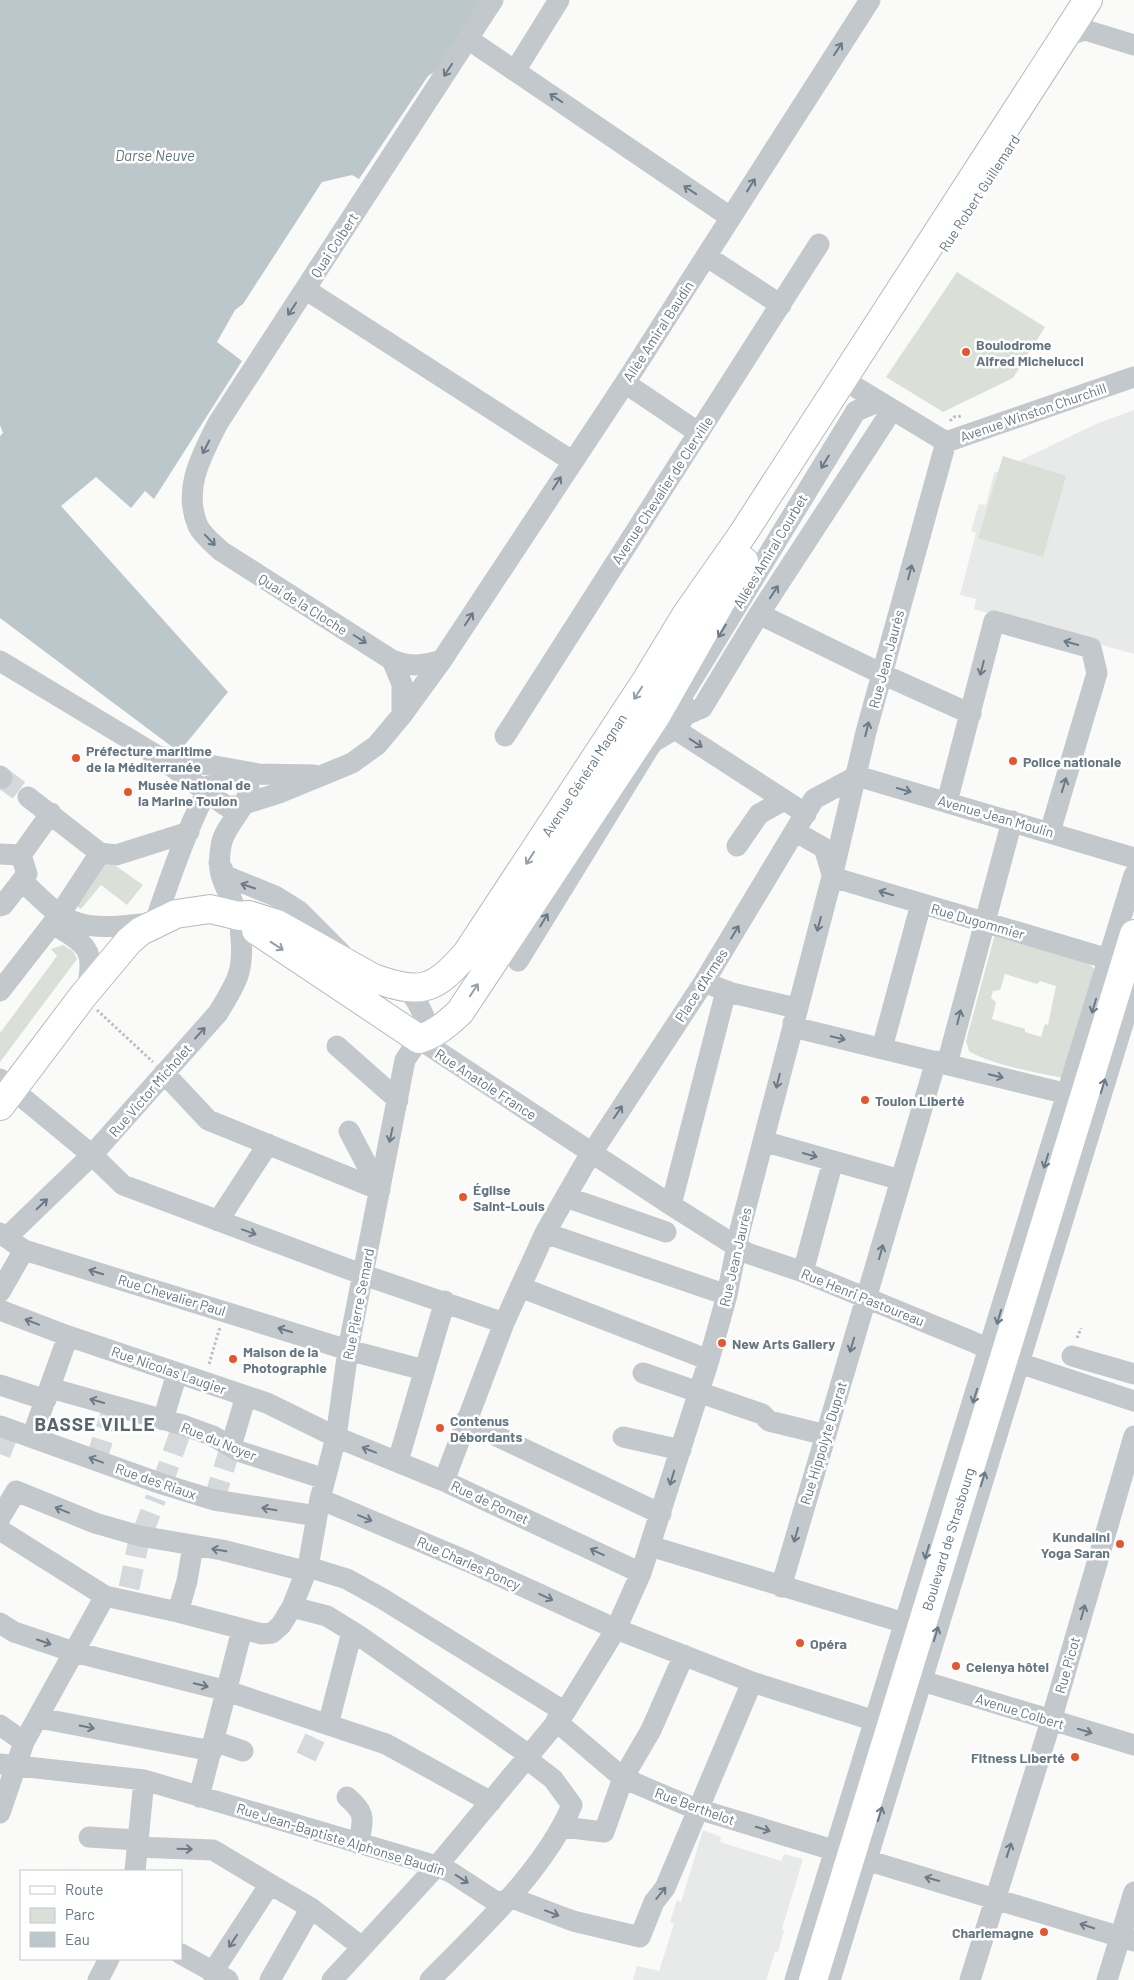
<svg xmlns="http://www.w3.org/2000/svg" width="1134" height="1980" font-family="Barlow,sans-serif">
	<rect width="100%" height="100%" fill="#fafaf8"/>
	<path fill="#e8e9e9" d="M 1134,410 L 1134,654 L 974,609 L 976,599 L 960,595 L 976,533 L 971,531 L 979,504 L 986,505 L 994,473 L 1096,424 Z
		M 703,1830 L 721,1837 L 720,1842 L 781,1861 L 784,1854 L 803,1859 L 782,1929 L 784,1931 L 778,1952 L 775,1952 L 766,1980 L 633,1980 L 637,1966 L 659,1971 L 674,1924 L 670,1922 L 677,1900 L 681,1902 Z"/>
	<path fill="#dadfd7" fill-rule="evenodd" d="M 957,272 L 1045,327 L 1013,378 L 943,412 L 886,377 Z
		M 1003,456 L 1066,476 L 1043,557 L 978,538 Z
		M 104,864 L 116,866 L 143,885 L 127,905 L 101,885 L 81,909 L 70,902 Z
		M 995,934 L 1086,962 L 1093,967 L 1096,975 L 1063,1078 C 1039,1073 988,1064 969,1051 L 966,1041 ZM 1005,974 L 1037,984 L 1040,981 L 1056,986 L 1048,1025 L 1045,1024 L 1041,1037 L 1025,1032 L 1025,1029 L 992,1019 L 996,1002 L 991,998 L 993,991 L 1000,990 Z
		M 63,945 L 73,951 L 77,959 L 0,1062 L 0,1033 L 57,956 L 51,949 Z"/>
	<path fill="#bbc7cb" d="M 0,0 L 481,0 L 440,68 L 428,76 L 359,179 L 352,175 L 322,182 L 243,304 L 235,310 L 217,342 L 242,361 L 154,499 L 145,491 L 131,508 L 96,477 L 61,506 L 228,692 L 179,752 L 0,618 L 0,436 L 3,433 L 0,425 Z"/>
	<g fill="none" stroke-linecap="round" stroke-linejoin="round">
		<path stroke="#d5d9db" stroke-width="21" stroke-dasharray="21 11" stroke-linecap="butt" d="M 2,778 L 28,797
			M 0,1454 L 10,1429
			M 96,1460 L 114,1405
			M 162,1484 L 183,1425
			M 214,1500 L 231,1446
			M 143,1532 L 156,1498
			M 129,1588 L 139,1540
			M 306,1757 L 322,1723"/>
		<defs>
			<path id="major" d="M 256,930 L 419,1039 C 436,1034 447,1024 460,1012 L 656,716 L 744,561
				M 0,1106 L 83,996 L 129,941 L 141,931 L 176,914 L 210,909 L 239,916 L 249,915 L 277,924 L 373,978 C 421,995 434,991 467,953 L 646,681 L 686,615 L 742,535 L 1088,0
				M 813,1980 L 1134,934"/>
		</defs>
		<use href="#major" stroke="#b5babe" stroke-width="30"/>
		<path stroke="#bbbfc2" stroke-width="3" stroke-dasharray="2.5 2.5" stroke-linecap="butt" d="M 950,421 L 954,417 L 962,416
			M 97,1010 L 153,1062
			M 1077,1338 L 1081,1328
			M 209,1364 L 220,1327"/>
		<path stroke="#c3c8cc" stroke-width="21" d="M 1062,37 L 1085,30 L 1134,45
			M 468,39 L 730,217
			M 515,71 L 559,0
			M 706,256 L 781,305
			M 305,289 L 572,461
			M 625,383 L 699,433
			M 857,388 L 946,442 L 1134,377
			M 759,614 L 882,674 L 971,714
			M 392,660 C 410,667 423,666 442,660
			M 0,661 L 156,755 L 226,806 L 238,806 L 279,793 L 352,763 L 377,745 L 402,715 L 442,660 L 625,383 L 870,0
			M 402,715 L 402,684 L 392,660 L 221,551 C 214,544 202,535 198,526 C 182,489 202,455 218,423 L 493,0
			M 686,715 L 682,696 L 856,411 L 878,402
			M 664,722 L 806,814
			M 505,736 L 819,244
			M 159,756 L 259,774 L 314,775
			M 0,776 L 2,778
			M 857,776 L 1134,858
			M 28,797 L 100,853 L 116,855 L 189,832
			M 947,802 L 994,621 L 1091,648 L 1097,673 L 1050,832
			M 796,832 L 824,848 L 832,874
			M 737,846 L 759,814 L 784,800
			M 0,854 L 21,855
			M 21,855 L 51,813
			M 219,863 L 226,876 L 275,896 L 299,911 L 342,954
			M 832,877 L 1122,963
			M 0,906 L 3,905 L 27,874 L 21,855
			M 52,924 C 87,944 97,950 86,991
			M 518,961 L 647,751 L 653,742 L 675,729 L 686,715 L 702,708 L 759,614 L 892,410
			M 714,986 L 732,993 L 796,1008
			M 406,987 C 422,1005 427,1025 436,1048
			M 0,991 L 60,914 L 100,853
			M 793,1023 L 801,1029 L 1080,1097
			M 337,1046 L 398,1100
			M 882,1048 L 921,904
			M 947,1064 L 1012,821
			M 164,1073 L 208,1120 L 380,1190
			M 0,1079 L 92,1155 L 123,1185 L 364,1275 L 504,1323
			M 349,1131 L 380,1190
			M 763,1141 L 901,1180
			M 566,1197 L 666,1232
			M 671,1205 L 726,991
			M 218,1221 L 268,1144
			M 0,1233 L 24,1250 L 348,1350 L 424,1370
			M 545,1233 L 727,1295
			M 7,1237 L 92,1155 L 218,1013 C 236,983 244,973 241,938 C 240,931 241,922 238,915 C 228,886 215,880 221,846 C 224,823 254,804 248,781 C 241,772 232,767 221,774 C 199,789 165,893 155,922 C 132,925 100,930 78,923 C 56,917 38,895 22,881
			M 803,1272 L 833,1161
			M 520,1287 L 709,1360
			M 0,1292 L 24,1250
			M 0,1310 L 68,1336 L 267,1403 L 336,1437 L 444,1481 L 641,1573
			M 1072,1356 L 1134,1374
			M 643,1373 L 762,1414 L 769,1421 L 826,1435
			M 0,1385 L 46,1400
			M 50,1388 L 183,1425 L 213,1436 L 238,1451 L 325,1479
			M 163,1420 L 177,1373
			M 465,1421 L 661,1514
			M 0,1426 L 162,1484 L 214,1500 L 317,1516
			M 32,1437 L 68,1336
			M 623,1437 L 681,1450
			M 231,1446 L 246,1396
			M 398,1461 L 445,1301
			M 444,1481 L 504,1323 L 545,1233 L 584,1165 L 704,982 L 814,799 L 857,776
			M 320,1499 L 469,1562 L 616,1629 L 752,1682 L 888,1725
			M 0,1518 L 16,1491 L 95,1523 L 140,1536 L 222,1550 L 304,1571
			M 0,1530 L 105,1596 L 178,1612 L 262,1634 L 272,1633 L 281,1625 L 292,1607 L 308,1567 L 320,1499 L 336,1437 L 348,1350 L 405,1060 L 419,1039 L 674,1207 L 747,1253 L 803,1272 L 971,1341 L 1019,1363 L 1134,1401
			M 650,1546 L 918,1627
			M 308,1567 L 347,1579 L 383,1599 L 565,1712
			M 781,1587 L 936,1061
			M 292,1607 L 327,1616 L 361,1637 L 529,1755
			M 178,1612 L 187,1581 L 193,1546
			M 0,1623 L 14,1632 L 74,1652 L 227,1691 L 386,1744 L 491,1802
			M 909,1677 L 1134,1745
			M 39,1718 L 212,1751
			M 556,1721 L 623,1778 L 691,1807 L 1134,1941
			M 0,1725 L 24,1742
			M 328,1725 L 352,1632
			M 214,1741 L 243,1751
			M 0,1764 L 144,1780 L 437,1866 L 452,1873 L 495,1901 L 500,1902 L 512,1898 L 573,1921 L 640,1937 L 654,1902 L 665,1888 L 752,1682
			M 199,1797 L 242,1630
			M 347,1797 C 368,1815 362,1819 359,1844
			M 0,1813 L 24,1742 L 105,1596
			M 563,1827 L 604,1832 L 623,1778 L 651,1730 L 684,1655
			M 89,1837 L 137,1840
			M 136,1847 L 213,1850 L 270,1884 L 212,1973
			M 135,1871 L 144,1780
			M 270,1884 L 311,1908 L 362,1947
			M 181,1954 L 228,1980
			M 98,1980 L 109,1959
			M 270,1980 L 311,1908
			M 332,1980 L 437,1866 L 565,1712 L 616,1629 L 641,1573 L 709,1360 L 727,1295 L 740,1230 L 832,877 L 866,732 L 946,442
			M 430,1980 C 479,1930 545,1870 572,1805 L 553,1779 L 527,1759
			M 795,1980 L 1134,875
			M 830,1980 L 1134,988
			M 970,1980 L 1051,1721 L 1134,1436
			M 1107,1980 L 1134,1892"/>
		<use href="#major" stroke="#fff" stroke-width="28"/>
	</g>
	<defs><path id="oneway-shaft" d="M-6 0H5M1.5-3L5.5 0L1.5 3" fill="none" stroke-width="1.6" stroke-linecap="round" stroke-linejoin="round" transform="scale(1.25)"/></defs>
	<g stroke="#6a7a87">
		<use href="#oneway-shaft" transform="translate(838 49) rotate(-57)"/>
		<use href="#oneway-shaft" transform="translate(448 70) rotate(123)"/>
		<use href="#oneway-shaft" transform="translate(556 98) rotate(-146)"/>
		<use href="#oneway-shaft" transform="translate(751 185) rotate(-58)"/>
		<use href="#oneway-shaft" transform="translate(690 190) rotate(-146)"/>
		<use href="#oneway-shaft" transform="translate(292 309) rotate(123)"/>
		<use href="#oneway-shaft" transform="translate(206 447) rotate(117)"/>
		<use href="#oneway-shaft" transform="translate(825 462) rotate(121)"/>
		<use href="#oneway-shaft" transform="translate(557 483) rotate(-57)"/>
		<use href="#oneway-shaft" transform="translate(210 540) rotate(46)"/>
		<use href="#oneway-shaft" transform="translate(910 572) rotate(-75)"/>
		<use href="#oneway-shaft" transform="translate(774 592) rotate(-57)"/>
		<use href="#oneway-shaft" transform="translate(469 619) rotate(-57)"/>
		<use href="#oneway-shaft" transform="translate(722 631) rotate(121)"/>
		<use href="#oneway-shaft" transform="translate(360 639) rotate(32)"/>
		<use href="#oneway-shaft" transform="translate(1071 643) rotate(-164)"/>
		<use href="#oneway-shaft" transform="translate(982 668) rotate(104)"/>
		<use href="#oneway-shaft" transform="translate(867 729) rotate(-76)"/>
		<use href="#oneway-shaft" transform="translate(696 743) rotate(33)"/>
		<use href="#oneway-shaft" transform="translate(1064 785) rotate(-73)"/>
		<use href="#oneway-shaft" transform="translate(904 790) rotate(16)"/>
		<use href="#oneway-shaft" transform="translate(248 886) rotate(-161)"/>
		<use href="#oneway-shaft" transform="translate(886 893) rotate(-163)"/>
		<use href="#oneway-shaft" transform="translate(544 920) rotate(-59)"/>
		<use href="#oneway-shaft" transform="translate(819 924) rotate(105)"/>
		<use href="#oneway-shaft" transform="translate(735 932) rotate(-59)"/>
		<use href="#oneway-shaft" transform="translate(1094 1006) rotate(107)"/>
		<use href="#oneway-shaft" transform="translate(959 1017) rotate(-76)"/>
		<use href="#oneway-shaft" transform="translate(200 1033) rotate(-48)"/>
		<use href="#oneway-shaft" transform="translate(838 1038) rotate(14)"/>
		<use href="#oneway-shaft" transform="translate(996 1076) rotate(13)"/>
		<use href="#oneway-shaft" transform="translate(778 1081) rotate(104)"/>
		<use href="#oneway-shaft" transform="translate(1103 1086) rotate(-73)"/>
		<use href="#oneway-shaft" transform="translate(618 1112) rotate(-56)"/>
		<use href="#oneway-shaft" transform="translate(391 1135) rotate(102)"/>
		<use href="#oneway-shaft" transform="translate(810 1155) rotate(16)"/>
		<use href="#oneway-shaft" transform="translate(1046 1161) rotate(107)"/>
		<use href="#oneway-shaft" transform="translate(42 1204) rotate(-44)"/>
		<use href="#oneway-shaft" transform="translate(249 1232) rotate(20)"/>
		<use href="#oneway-shaft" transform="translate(881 1252) rotate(-74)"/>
		<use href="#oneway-shaft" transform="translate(96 1272) rotate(-163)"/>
		<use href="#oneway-shaft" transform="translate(999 1317) rotate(107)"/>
		<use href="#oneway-shaft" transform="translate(32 1322) rotate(-159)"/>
		<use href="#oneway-shaft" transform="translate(285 1330) rotate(-163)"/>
		<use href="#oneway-shaft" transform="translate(852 1345) rotate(107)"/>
		<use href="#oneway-shaft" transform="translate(975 1396) rotate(107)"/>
		<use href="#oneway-shaft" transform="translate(97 1401) rotate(-164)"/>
		<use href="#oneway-shaft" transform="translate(369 1450) rotate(-159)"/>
		<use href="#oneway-shaft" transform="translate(96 1460) rotate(-160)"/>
		<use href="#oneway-shaft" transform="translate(672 1478) rotate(107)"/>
		<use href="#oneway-shaft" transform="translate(983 1479) rotate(-73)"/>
		<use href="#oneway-shaft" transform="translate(269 1509) rotate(-171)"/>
		<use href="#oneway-shaft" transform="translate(62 1510) rotate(-158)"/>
		<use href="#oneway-shaft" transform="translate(365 1518) rotate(23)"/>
		<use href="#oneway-shaft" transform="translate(796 1535) rotate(106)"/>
		<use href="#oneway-shaft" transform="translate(219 1550) rotate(-170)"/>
		<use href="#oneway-shaft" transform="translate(597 1552) rotate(-155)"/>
		<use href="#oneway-shaft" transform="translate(927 1552) rotate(107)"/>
		<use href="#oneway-shaft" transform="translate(546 1597) rotate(25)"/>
		<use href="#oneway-shaft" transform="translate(1083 1612) rotate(-74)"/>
		<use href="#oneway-shaft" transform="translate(936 1634) rotate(-73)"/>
		<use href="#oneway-shaft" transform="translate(44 1642) rotate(19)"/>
		<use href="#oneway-shaft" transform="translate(201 1685) rotate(14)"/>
		<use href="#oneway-shaft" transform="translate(87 1727) rotate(11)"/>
		<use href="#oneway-shaft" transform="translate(1085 1731) rotate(17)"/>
		<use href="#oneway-shaft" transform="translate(880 1814) rotate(-73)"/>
		<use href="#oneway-shaft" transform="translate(763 1829) rotate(17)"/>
		<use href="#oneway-shaft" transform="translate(185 1849) rotate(2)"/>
		<use href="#oneway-shaft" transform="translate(1009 1850) rotate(-72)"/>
		<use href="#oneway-shaft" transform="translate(462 1879) rotate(33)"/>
		<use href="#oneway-shaft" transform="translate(932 1879) rotate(-164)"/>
		<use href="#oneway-shaft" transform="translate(661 1893) rotate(-51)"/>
		<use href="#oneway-shaft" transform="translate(552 1913) rotate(21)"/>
		<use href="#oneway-shaft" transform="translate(1087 1926) rotate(-162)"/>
		<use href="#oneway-shaft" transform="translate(233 1941) rotate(123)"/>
	</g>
	<g stroke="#939fa8">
		<use href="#oneway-shaft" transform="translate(638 693) rotate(123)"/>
		<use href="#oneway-shaft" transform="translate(530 858) rotate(123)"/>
		<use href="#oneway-shaft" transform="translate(277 946) rotate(33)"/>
		<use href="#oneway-shaft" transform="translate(474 990) rotate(-57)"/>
	</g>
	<g fill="#e4572e" stroke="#fff" stroke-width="2">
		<circle cx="966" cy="352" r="5"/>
		<circle cx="76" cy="758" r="5"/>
		<circle cx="1013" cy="761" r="5"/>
		<circle cx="128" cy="792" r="5"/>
		<circle cx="865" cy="1100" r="5"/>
		<circle cx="463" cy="1197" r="5"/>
		<circle cx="722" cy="1343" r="5"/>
		<circle cx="233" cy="1359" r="5"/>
		<circle cx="440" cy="1428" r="5"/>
		<circle cx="1120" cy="1544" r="5"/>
		<circle cx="800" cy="1643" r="5"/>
		<circle cx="956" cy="1666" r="5"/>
		<circle cx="1075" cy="1757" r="5"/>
		<circle cx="1044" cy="1932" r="5"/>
	</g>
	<g text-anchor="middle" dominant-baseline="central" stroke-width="5" stroke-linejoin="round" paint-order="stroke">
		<g font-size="14" fill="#657683" stroke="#fff">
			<text transform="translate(979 193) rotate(-57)">Rue Robert Guillemard</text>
			<text transform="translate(334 245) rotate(-57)">Quai Colbert</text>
			<text transform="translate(658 331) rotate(-57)">Allée Amiral Baudin</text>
			<text transform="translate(1033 412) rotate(-19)">Avenue Winston Churchill</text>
			<text transform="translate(662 490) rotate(-57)">Avenue Chevalier de Clerville</text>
			<text transform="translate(770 551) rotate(-59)">Allées Amiral Courbet</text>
			<text transform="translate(303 604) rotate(32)">Quai de la Cloche</text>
			<text transform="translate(886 659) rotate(-75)">Rue Jean Jaurès</text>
			<text transform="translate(584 775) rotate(-57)">Avenue Général Magnan</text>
			<text transform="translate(996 816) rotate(16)">Avenue Jean Moulin</text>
			<text transform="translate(978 921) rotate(16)">Rue Dugommier</text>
			<text transform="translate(701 985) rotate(-57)">Place d'Armes</text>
			<text transform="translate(486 1084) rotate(33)">Rue Anatole France</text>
			<text transform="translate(150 1090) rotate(-49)">Rue Victor Micholet</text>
			<text transform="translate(735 1257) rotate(-77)">Rue Jean Jaurès</text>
			<text transform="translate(172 1295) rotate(17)">Rue Chevalier Paul</text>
			<text transform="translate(863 1297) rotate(22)">Rue Henri Pastoureau</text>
			<text transform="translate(358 1304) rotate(-79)">Rue Pierre Semard</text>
			<text transform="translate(169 1370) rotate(19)">Rue Nicolas Laugier</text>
			<text transform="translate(219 1441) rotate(22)">Rue du Noyer</text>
			<text transform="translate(823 1443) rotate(-73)">Rue Hippolyte Duprat</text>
			<text transform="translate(156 1481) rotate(19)">Rue des Riaux</text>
			<text transform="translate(490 1502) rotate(25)">Rue de Pomet</text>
			<text transform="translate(948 1539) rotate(-73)">Boulevard de Strasbourg</text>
			<text transform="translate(469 1563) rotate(24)">Rue Charles Poncy</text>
			<text transform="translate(1067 1665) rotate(-74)">Rue Picot</text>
			<text transform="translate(1020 1711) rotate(17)">Avenue Colbert</text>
			<text transform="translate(695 1806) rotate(20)">Rue Berthelot</text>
			<text transform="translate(341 1839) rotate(17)">Rue Jean-Baptiste Alphonse Baudin</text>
		</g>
		<g font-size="14" font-weight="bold" fill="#657683" stroke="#fff" text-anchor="start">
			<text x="976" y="344">Boulodrome<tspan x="976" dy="16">Alfred Michelucci</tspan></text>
			<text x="86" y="750">Préfecture maritime<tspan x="86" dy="16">de la Méditerranée</tspan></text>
			<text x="1023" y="761">Police nationale</text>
			<text x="138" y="784">Musée National de<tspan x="138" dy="16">la Marine Toulon</tspan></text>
			<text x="875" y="1100">Toulon Liberté</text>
			<text x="473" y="1189">Église<tspan x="473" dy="16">Saint-Louis</tspan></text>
			<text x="732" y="1343">New Arts Gallery</text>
			<text x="243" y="1351">Maison de la<tspan x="243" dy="16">Photographie</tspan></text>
			<text x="450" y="1420">Contenus<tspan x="450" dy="16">Débordants</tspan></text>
			<text x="1110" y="1536" text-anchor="end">Kundalini<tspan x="1110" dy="16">Yoga Saran</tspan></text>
			<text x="810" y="1643">Opéra</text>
			<text x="966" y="1666">Celenya hôtel</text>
			<text x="1065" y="1757" text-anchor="end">Fitness Liberté</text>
			<text x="1034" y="1932" text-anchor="end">Charlemagne</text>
		</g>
		<g font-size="15" font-style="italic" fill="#60757c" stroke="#fff">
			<text x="155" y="155">Darse Neuve</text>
		</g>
		<g font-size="19" font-weight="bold" letter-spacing="1" fill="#57646e" stroke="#fff">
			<text x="95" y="1423">BASSE VILLE</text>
		</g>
	</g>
	<rect x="20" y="1870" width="162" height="90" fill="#ffffff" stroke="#c1c8cd"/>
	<rect x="30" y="1886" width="25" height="8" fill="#ffffff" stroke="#c1c8cd"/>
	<text x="65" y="1895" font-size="15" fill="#657683">Route</text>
	<rect x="30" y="1908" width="25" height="15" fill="#dadfd7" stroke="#c1c8cd"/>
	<text x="65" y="1920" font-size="15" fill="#657683">Parc</text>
	<rect x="30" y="1932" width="25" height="15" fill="#bbc7cb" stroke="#c1c8cd"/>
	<text x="65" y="1945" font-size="15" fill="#657683">Eau</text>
</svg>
